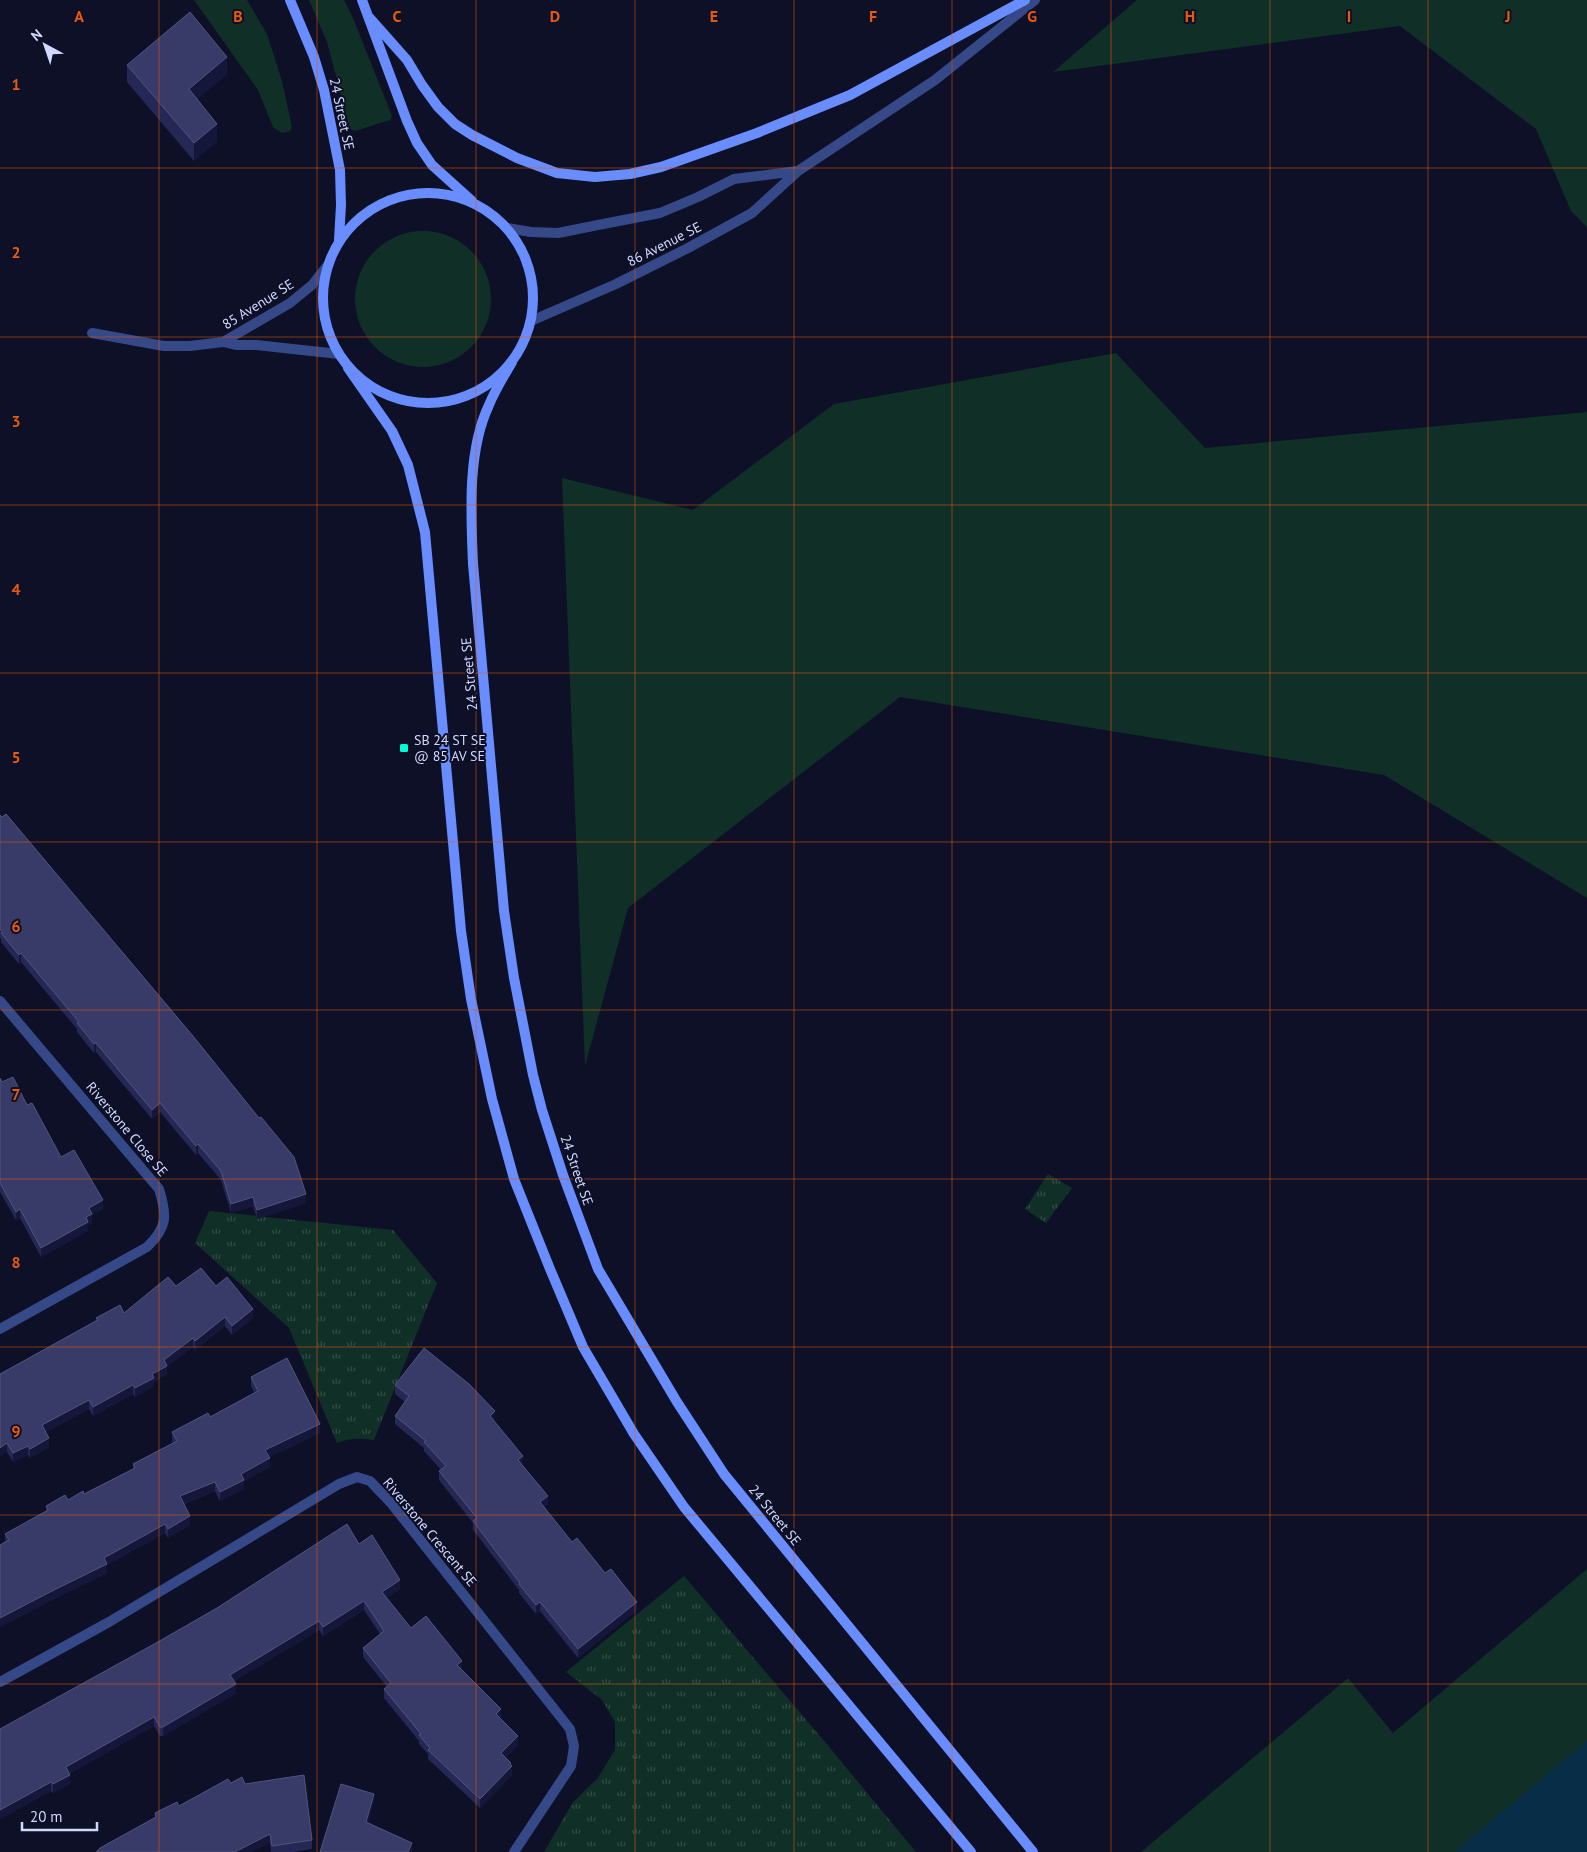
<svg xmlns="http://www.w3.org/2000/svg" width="1587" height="1852" font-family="'PT Sans',sans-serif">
	<defs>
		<pattern id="park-tufts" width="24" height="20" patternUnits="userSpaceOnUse" patternTransform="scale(1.25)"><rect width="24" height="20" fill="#103027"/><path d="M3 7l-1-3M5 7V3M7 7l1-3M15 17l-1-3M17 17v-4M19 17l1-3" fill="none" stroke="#324d47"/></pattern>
	</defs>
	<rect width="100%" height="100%" fill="#0d1026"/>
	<path fill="#103027" d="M 194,0 L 247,0 L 267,34 L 282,81 L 292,127 L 290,131 L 282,133 L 273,127 L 258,90 Z
		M 309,0 L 344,0 L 353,18 L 392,116 L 390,120 L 355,131 L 350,129 L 327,42 Z
		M 1137,0 L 1587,0 L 1587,227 L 1571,211 L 1536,129 L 1400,26 L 1053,72 Z
		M355 299a68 68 0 1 1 136 0a68 68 0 1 1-136 0Z
		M 1116,353 L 1205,448 L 1587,412 L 1587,898 L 1384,775 L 900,697 L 628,908 L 585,1066 L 562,478 L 693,510 L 834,404 Z
		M 1587,1569 L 1587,1852 L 1141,1852 L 1348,1678 L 1393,1733 Z"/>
	<path fill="url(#park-tufts)" d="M 1048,1174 L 1072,1188 L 1046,1223 L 1025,1209 Z
		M 209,1211 L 393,1230 L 437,1283 L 374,1440 C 360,1438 350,1438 337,1443 L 289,1328 L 195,1243 Z
		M 684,1576 L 825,1742 L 916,1852 L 544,1852 L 573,1802 L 597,1779 L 615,1750 L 615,1722 L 602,1700 L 566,1672 Z"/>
	<path fill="#072e46" d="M 1587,1741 L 1587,1852 L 1454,1852 Z"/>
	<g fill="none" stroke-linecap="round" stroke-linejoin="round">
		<path stroke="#354888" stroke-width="10" d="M 92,333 L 164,346 L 190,346 L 223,342 L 236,345 L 256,345 L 339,354
			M 223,342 L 290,303 L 312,285 L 327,266
			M 0,1001 L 159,1189 C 167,1215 168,1227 147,1247 L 0,1329
			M 0,1682 L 109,1622 L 339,1484 L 357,1477 L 370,1481 L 391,1503 L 570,1729 L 574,1746 L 571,1766 L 514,1852"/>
		<path stroke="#354888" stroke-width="10" d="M 507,228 L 531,232 L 558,233 L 598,225 L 660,213 L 698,197 L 734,179 L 798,171
			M 531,321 L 616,284 L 688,248 L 752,213 L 798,171 L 935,80 L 1035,0"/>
		<path stroke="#698dff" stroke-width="10" d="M 290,0 L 314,57 L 324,90 L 340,170 L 341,205 L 339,240
			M 362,0 L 407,121 L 417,143 L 432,165 L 472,201
			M 368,16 L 407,60 L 422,85 L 438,107 L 455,124 L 472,135 L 517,158 L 557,173 L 595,177 L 630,174 L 661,167 L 757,133 L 850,95 L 1025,0
			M323 298a105 105 0 1 1 210 0a105 105 0 1 1-210 0Z
			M 512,362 C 504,376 495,390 489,405 C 467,451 471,515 473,564 L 504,911 L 514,978 L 533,1075 L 542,1110 L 563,1175 L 598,1269 L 677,1402 L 724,1474 L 1033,1852
			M 348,368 L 392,431 L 408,465 L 425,532 L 461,931 L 471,999 L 492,1099 L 514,1179 L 550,1269 L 583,1347 L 634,1434 L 684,1507 L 971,1852"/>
	</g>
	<path fill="#252855" d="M 127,65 L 227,74 L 197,99 L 217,141 L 194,161 L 127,82 Z
		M 0,815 L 306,1203 L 257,1219 L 253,1206 L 231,1213 L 221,1180 L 198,1153 L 196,1155 L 160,1112 L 152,1119 L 96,1052 L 94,1053 L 77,1032 L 77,1029 L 21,962 L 19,964 L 1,942 L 1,939 L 0,938 Z
		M 0,1078 L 2,1082 L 27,1105 L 61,1157 L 103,1209 L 92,1215 L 92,1223 L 88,1225 L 88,1231 L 41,1257 L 20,1218 L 16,1220 L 0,1192 Z
		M 176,1286 L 216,1286 L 253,1318 L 232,1335 L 225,1326 L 195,1350 L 193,1347 L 167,1366 L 167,1374 L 154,1382 L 154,1386 L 135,1397 L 133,1394 L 93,1416 L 89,1409 L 46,1432 L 49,1447 L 30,1458 L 28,1455 L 13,1462 L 7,1452 L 0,1374 L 96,1320 L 96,1318 L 124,1313 Z
		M 251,1377 L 320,1433 L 269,1457 L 270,1467 L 244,1481 L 244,1489 L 220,1501 L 215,1491 L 184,1504 L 190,1525 L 168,1538 L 165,1533 L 107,1565 L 107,1573 L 52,1600 L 0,1627 L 0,1545 L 5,1542 L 5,1534 L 46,1511 L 46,1506 L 68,1500 L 84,1494 L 133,1469 L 133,1464 L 173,1443 L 172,1441 L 172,1432 L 210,1417 L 254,1393 L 251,1386 Z
		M 395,1385 L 495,1420 L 494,1421 L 548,1504 L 544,1507 L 572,1542 L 605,1573 L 637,1610 L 578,1658 L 540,1611 L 536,1614 L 519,1593 L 519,1590 L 473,1530 L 473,1523 L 439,1480 L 439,1471 L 441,1470 L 424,1451 L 424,1448 L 395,1424 L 395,1416 L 405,1402 L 395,1394 Z
		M 359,1544 L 400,1589 L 386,1598 L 411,1628 L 462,1670 L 501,1718 L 518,1745 L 506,1757 L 511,1766 L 512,1775 L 480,1808 L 428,1759 L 428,1754 L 419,1744 L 419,1741 L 384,1698 L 384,1689 L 387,1687 L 363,1657 L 363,1648 L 380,1634 L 364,1610 L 323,1636 L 319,1630 L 234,1681 L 236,1693 L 163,1736 L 160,1736 L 154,1726 L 69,1774 L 70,1784 L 53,1793 L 51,1791 L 0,1819 L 0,1729 Z
		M 231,1783 L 245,1784 L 312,1840 L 312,1849 L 293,1852 L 271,1852 L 270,1843 L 155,1818 L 155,1813 L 179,1806 Z"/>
	<path fill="#14173a" d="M 227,57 L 227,74 L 189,107 L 189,89 Z
		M 217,124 L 217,141 L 194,161 L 194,143 Z
		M 21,953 L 21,962 L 19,964 L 19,955 Z
		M 96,1043 L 96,1052 L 94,1053 L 94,1044 Z
		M 160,1103 L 160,1112 L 152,1119 L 152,1110 Z
		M 198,1144 L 198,1153 L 196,1155 L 196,1146 Z
		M 306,1194 L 306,1203 L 257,1219 L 257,1210 Z
		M 253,1197 L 253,1206 L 231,1213 L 231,1204 Z
		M 103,1200 L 103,1209 L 92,1215 L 92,1223 L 88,1225 L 88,1231 L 41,1257 L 41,1248 L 86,1217 L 89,1208 Z
		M 20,1209 L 20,1218 L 16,1220 L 16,1212 Z
		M 253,1309 L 253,1318 L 232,1335 L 232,1326 Z
		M 225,1317 L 225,1326 L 195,1350 L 195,1341 Z
		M 193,1338 L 193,1347 L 167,1366 L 167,1374 L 154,1382 L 154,1386 L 135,1397 L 135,1388 L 164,1360 Z
		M 133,1385 L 133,1394 L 93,1416 L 93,1407 Z
		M 89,1400 L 89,1409 L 42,1434 L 42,1425 Z
		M 495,1411 L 495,1420 L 490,1425 L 490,1416 Z
		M 320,1424 L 320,1433 L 265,1459 L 265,1450 Z
		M 49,1438 L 49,1447 L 30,1458 L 30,1449 Z
		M 7,1443 L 7,1452 L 0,1457 L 0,1448 Z
		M 28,1446 L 28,1455 L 13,1462 L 13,1453 Z
		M 523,1456 L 523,1465 L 518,1460 Z
		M 270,1458 L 270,1467 L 244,1481 L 244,1489 L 220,1501 L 220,1492 L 241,1474 Z
		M 215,1482 L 215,1491 L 180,1505 L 180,1496 Z
		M 548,1496 L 548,1504 L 540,1511 L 540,1502 Z
		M 190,1516 L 190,1525 L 168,1538 L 168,1529 Z
		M 165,1524 L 165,1533 L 107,1565 L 107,1573 L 52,1600 L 0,1627 L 0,1618 L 104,1558 Z
		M 400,1580 L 400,1589 L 382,1601 L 382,1592 Z
		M 364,1601 L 364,1610 L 323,1636 L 323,1627 Z
		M 540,1602 L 540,1611 L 536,1614 L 536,1605 Z
		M 637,1602 L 637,1610 L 578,1658 L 578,1649 Z
		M 319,1621 L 319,1630 L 230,1684 L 230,1675 Z
		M 462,1661 L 462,1670 L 457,1674 L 457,1665 Z
		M 236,1684 L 236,1693 L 163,1736 L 163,1727 Z
		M 501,1709 L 501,1718 L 496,1722 L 496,1714 Z
		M 154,1717 L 154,1726 L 66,1776 L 66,1767 Z
		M 518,1736 L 518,1745 L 501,1762 L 501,1753 Z
		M 511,1763 L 512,1775 L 480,1808 L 480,1799 Z
		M 70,1775 L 70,1784 L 53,1793 L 53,1784 Z
		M 51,1782 L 51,1791 L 0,1819 L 0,1810 Z
		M 374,1794 L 374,1803 L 366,1831 L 366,1822 Z
		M 270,1834 L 270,1843 L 252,1852 L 235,1852 Z
		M 412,1843 L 412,1852 L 408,1852 Z"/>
	<path fill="#383b67" stroke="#50547f" d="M 190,12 L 227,57 L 189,89 L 217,124 L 194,143 L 127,65 Z
		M 6,814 L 193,1036 L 259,1118 L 261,1117 L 294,1157 L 306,1194 L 257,1210 L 253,1197 L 231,1204 L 221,1171 L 198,1144 L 196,1146 L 160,1103 L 152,1110 L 96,1043 L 94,1044 L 77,1023 L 79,1022 L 21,953 L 19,955 L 1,933 L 3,932 L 0,929 L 0,815 L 2,817 Z
		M 13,1077 L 27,1105 L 32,1103 L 61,1157 L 74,1150 L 103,1200 L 89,1208 L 92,1214 L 86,1217 L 88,1222 L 41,1248 L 20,1209 L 16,1212 L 0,1183 L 0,1078 L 2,1082 Z
		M 201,1268 L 216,1286 L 227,1277 L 253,1309 L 232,1326 L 225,1317 L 195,1341 L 193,1338 L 164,1360 L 167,1366 L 152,1374 L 154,1378 L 135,1388 L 133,1385 L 93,1407 L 89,1400 L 42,1425 L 49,1438 L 30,1449 L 28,1446 L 13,1453 L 7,1443 L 0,1448 L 0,1374 L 98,1320 L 96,1318 L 120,1305 L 124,1313 L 168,1277 L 176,1286 Z
		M 424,1348 L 469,1384 L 495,1411 L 490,1416 L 523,1456 L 518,1460 L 548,1496 L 540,1502 L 572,1542 L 577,1538 L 605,1573 L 611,1569 L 637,1602 L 578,1649 L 540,1602 L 536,1605 L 519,1584 L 520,1583 L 473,1521 L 477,1518 L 439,1471 L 446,1466 L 424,1442 L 426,1441 L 395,1416 L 409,1396 L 395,1385 Z
		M 287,1358 L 320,1424 L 265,1450 L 270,1458 L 241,1474 L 244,1480 L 220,1492 L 215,1482 L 180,1496 L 190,1516 L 168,1529 L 165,1524 L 104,1558 L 107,1564 L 52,1591 L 0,1618 L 0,1545 L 9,1540 L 5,1534 L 48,1510 L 46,1506 L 65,1495 L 68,1500 L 83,1491 L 84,1494 L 135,1468 L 133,1464 L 177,1441 L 172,1432 L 208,1413 L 210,1417 L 258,1391 L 251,1377 Z
		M 347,1524 L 359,1544 L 372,1535 L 400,1580 L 382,1592 L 411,1628 L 426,1616 L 462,1661 L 457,1665 L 501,1709 L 496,1714 L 518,1736 L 501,1753 L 511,1763 L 510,1764 L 512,1766 L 480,1799 L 428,1750 L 430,1748 L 419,1735 L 421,1734 L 384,1689 L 391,1683 L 363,1648 L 384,1631 L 364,1601 L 323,1627 L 319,1621 L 230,1675 L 236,1684 L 163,1727 L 160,1727 L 154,1717 L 66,1767 L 70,1775 L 53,1784 L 51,1782 L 0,1810 L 0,1729 L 156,1643 L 217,1608 Z
		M 304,1775 L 312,1840 L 272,1846 L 270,1834 L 235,1852 L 96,1852 L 100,1848 L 156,1817 L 155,1813 L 177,1802 L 179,1806 L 228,1779 L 231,1783 L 242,1777 L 245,1784 Z
		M 341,1784 L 374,1794 L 366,1822 L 412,1843 L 408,1852 L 320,1852 Z"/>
	<path fill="none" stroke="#e8590c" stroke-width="1" stroke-opacity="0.55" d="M 159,0 L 159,1852M 317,0 L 317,1852M 476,0 L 476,1852M 635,0 L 635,1852M 794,0 L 794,1852M 952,0 L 952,1852M 1111,0 L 1111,1852M 1270,0 L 1270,1852M 1428,0 L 1428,1852M 0,168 L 1587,168M 0,337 L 1587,337M 0,505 L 1587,505M 0,673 L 1587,673M 0,842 L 1587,842M 0,1010 L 1587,1010M 0,1179 L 1587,1179M 0,1347 L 1587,1347M 0,1515 L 1587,1515M 0,1684 L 1587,1684"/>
	<rect fill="#00fdd3" stroke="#0d1026" stroke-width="2" x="399" y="743" width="10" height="10" rx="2.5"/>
	<g text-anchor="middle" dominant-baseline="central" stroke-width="4" stroke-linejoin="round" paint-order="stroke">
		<g font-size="14" fill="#d2d9ff" stroke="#0d1026">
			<text transform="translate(342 114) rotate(78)">24 Street SE</text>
			<text transform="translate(664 244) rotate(-27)">86 Avenue SE</text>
			<text transform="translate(258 304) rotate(-32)">85 Avenue SE</text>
			<text transform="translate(469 674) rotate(-95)">24 Street SE</text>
			<text transform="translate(127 1129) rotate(50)">Riverstone Close SE</text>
			<text transform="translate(577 1170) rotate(71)">24 Street SE</text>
			<text transform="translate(775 1515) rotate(51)">24 Street SE</text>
			<text transform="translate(430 1532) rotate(50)">Riverstone Crescent SE</text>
		</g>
		<g font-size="14" fill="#d2d9ff" stroke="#0d1026" text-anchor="start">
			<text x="414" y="740">SB 24 ST SE<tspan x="414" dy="16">@ 85 AV SE</tspan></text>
		</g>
	</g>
	<g font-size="16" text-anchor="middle" font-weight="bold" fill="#e8590c" stroke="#0d1026" stroke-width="4" stroke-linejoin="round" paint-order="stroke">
		<text x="79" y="22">A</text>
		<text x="238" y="22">B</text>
		<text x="397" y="22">C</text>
		<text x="555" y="22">D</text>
		<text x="714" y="22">E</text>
		<text x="873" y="22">F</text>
		<text x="1032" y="22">G</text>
		<text x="1190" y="22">H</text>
		<text x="1349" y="22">I</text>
		<text x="1508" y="22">J</text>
		<text x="16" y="90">1</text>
		<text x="16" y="258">2</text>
		<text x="16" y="427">3</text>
		<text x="16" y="595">4</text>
		<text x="16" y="763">5</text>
		<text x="16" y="932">6</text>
		<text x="16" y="1100">7</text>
		<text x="16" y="1268">8</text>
		<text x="16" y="1437">9</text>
	</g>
	<g transform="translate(45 45) rotate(320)" stroke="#0d1026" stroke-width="4" paint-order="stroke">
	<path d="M0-4L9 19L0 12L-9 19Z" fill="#d2d9ff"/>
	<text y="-8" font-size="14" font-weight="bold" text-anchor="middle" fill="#d2d9ff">N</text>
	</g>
	<path d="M22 1822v8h75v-8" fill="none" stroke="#d2d9ff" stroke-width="2.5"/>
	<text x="30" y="1822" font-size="15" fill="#d2d9ff" stroke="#0d1026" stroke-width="4" paint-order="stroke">20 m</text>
</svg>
